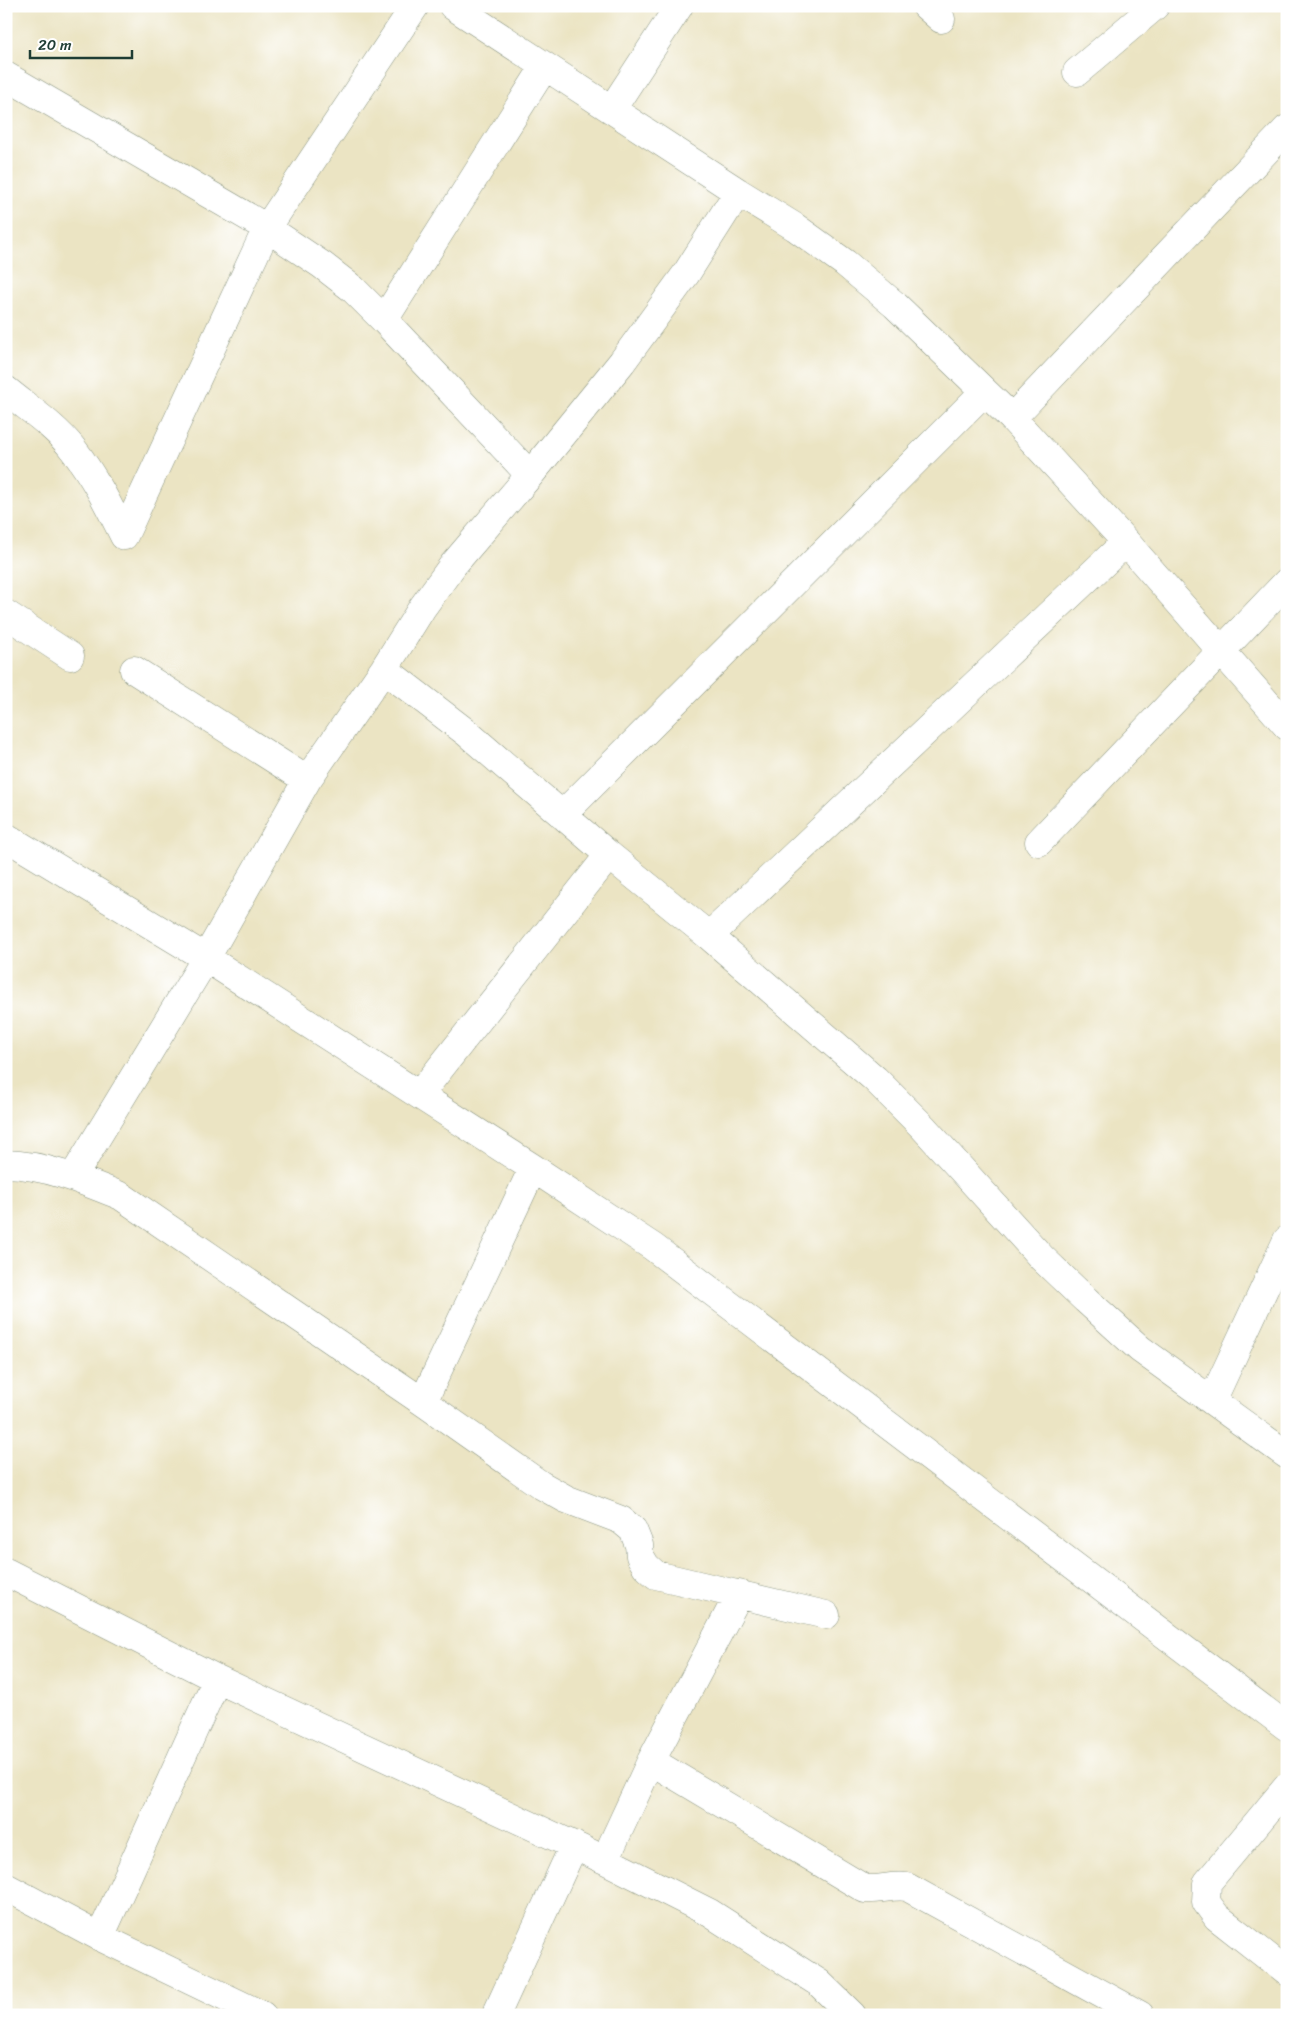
<svg xmlns="http://www.w3.org/2000/svg" width="1293" height="2021" font-family="Sriracha,sans-serif">
	<rect width="100%" height="100%" fill="#fff"/>
	<filter id="ink" filterUnits="userSpaceOnUse"><feTurbulence type="fractalNoise" baseFrequency=".02" numOctaves="2"/><feDisplacementMap in="SourceGraphic" scale="10" xChannelSelector="R" yChannelSelector="G"/><feConvolveMatrix kernelMatrix="1 2 1 2 8 2 1 2 1" color-interpolation-filters="sRGB"/></filter>
	<filter id="wash" filterUnits="userSpaceOnUse"><feTurbulence type="fractalNoise" baseFrequency=".0096" numOctaves="4" result="noise"/><feDisplacementMap in="SourceGraphic" scale="20" xChannelSelector="R" yChannelSelector="G"/><feGaussianBlur stdDeviation="1.12" result="paint"/><feColorMatrix in="noise" values="0 0 0 0 0 0 0 0 0 0 0 0 0 0 0 0 0 1.4 0 .05"/><feComposite in="paint" operator="in"/></filter>
	<g filter="url(#wash)">
		<rect width="100%" height="100%" fill="#ebe4c3"/>
	</g>
	<g filter="url(#ink)">
		<g fill="none" stroke-linecap="round" stroke-linejoin="round">
			<defs>
				<path id="minor" d="M 453,6 L 738,192 L 795,227 L 845,263 L 895,305 L 1012,418 L 1126,542 L 1287,726
					M 926,6 L 941,19
					M 1077,72 L 1155,6
					M 6,76 L 267,228 L 322,265 L 353,289 L 384,320 L 530,475
					M 612,109 L 679,6
					M 384,320 L 545,66
					M 6,390 C 29,409 55,426 73,449 C 94,476 109,506 124,536 L 267,228 L 415,6
					M 1012,418 L 1287,129
					M 6,614 L 70,656
					M 384,669 L 467,733 L 609,855 L 709,936 L 875,1079 L 923,1127 L 1042,1258 L 1086,1300 L 1140,1349 L 1287,1455
					M 134,670 L 307,780
					M 562,815 L 984,392
					M 6,837 L 206,958 L 533,1168 L 653,1247 L 1287,1727
					M 1039,842 L 1287,582
					M 709,936 L 1126,542
					M 419,1095 L 609,855
					M 6,1164 C 46,1165 84,1181 121,1196 L 423,1402 L 541,1485 L 566,1499 L 621,1520 L 633,1530 L 639,1545 L 640,1556 L 646,1566 L 656,1575 L 826,1615
					M 73,1177 L 206,958 L 307,780 L 384,669 L 422,608 L 453,565 L 530,475 L 622,362 L 686,274 L 738,192
					M 1212,1401 L 1287,1240
					M 423,1402 L 533,1168
					M 6,1572 L 217,1679 L 605,1860 L 710,1913 L 819,1983 L 852,2015
					M 651,1761 L 865,1889 C 880,1890 892,1885 907,1887 L 1140,2015
					M 1287,1787 L 1207,1883 L 1206,1902 L 1217,1917 L 1287,1972
					M 605,1860 L 651,1761 L 739,1594
					M 6,1887 L 100,1937 L 262,2015
					M 100,1937 L 217,1679
					M 496,2015 L 574,1845"/>
			</defs>
			<use href="#minor" stroke="#85907c" stroke-width="29"/>
			<use href="#minor" stroke="#fff" stroke-width="28"/>
		</g>
	</g>
	<rect width="1293" height="2021" fill="none" stroke="#fff" stroke-width="25"/>
	<path d="M30 50v8h102v-8" fill="none" stroke="#1f3d34" stroke-width="2.5"/>
	<text x="38" y="50" font-size="15" fill="#1f3d34" stroke="#ffffff" stroke-width="4" paint-order="stroke">20 m</text>
</svg>
